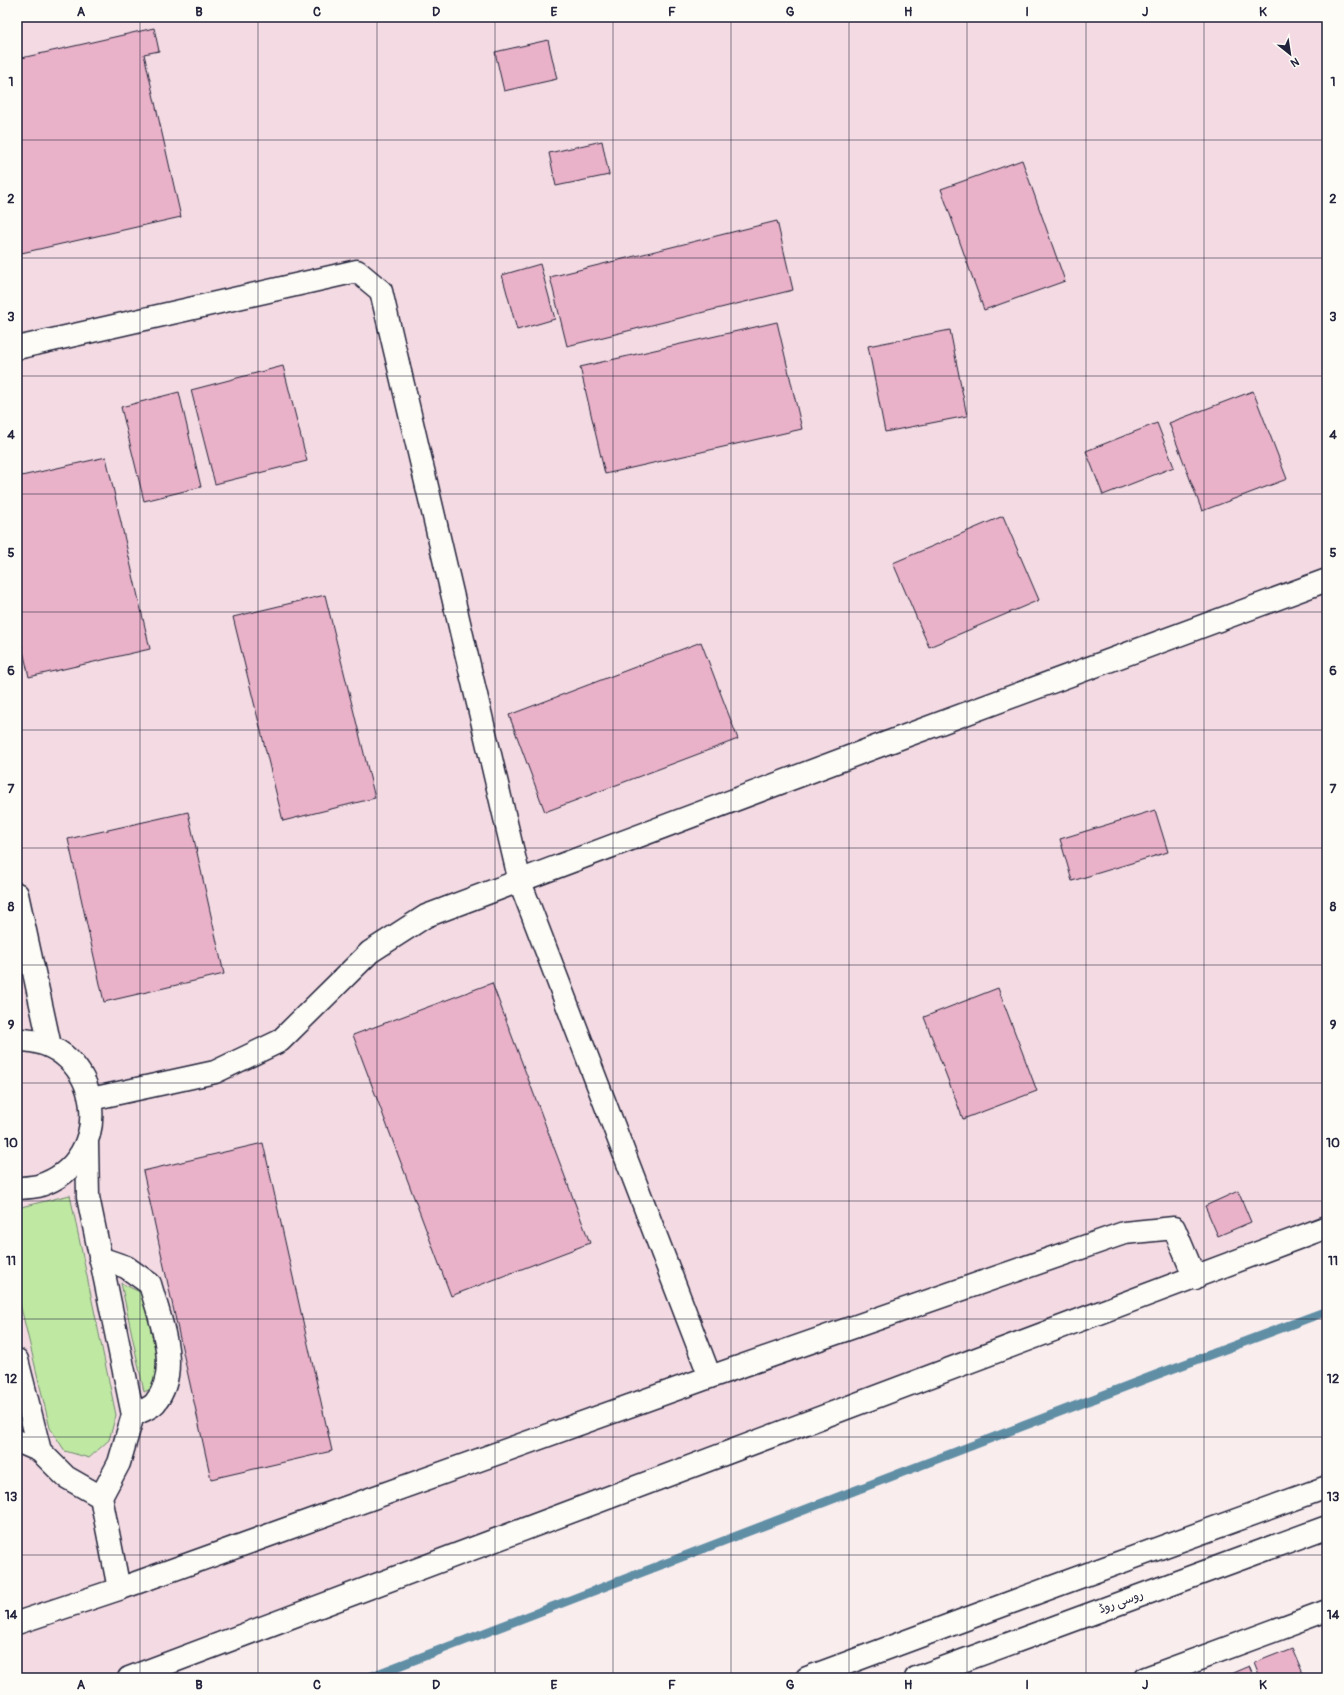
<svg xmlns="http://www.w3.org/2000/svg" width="1344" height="1695" font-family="Pangolin,'Playpen Sans Arabic',sans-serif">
	<rect width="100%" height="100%" fill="#f9edee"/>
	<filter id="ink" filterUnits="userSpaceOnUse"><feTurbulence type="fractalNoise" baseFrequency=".025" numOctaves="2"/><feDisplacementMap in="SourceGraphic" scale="8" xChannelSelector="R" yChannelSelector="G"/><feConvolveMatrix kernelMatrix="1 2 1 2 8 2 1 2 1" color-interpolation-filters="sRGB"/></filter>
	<g filter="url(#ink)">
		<path fill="#f4dbe3" d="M 17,17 L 1327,17 L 1327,1234 L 151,1678 L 17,1678 Z"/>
		<path fill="#bfe8a3" stroke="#70856f" d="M 70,1195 L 116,1415 L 109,1440 L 89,1458 L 65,1451 L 50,1428 L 17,1291 L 17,1208 Z
			M 121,1283 L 142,1293 L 158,1360 L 157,1386 L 144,1392 Z"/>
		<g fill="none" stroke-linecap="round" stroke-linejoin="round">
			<path stroke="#618ea5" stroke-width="9" d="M 367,1678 L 1153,1376 L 1327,1311"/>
		</g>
		<path fill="#e9b2c8" stroke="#22223b" d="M 154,28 L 159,51 L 144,54 L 181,217 L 17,254 L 17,59 Z
			M 548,40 L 557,79 L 504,91 L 495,52 Z
			M 602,141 L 609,175 L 556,186 L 549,153 Z
			M 1022,160 L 1065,281 L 984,310 L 941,189 Z
			M 777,221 L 793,290 L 567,346 L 550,277 Z
			M 540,264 L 555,319 L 517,330 L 502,275 Z
			M 777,322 L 802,429 L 605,474 L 580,367 Z
			M 950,330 L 967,416 L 885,432 L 868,346 Z
			M 283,366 L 307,461 L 215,484 L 191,390 Z
			M 1253,391 L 1287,479 L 1202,511 L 1169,423 Z
			M 179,392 L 201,487 L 144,501 L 121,407 Z
			M 1157,423 L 1174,467 L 1103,495 L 1086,451 Z
			M 106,457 L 150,649 L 29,677 L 17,624 L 17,477 Z
			M 1003,516 L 1039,600 L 929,647 L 893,563 Z
			M 325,595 L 375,798 L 283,821 L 233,617 Z
			M 701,642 L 738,739 L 545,812 L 509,715 Z
			M 1155,810 L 1168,852 L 1072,881 L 1060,839 Z
			M 188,812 L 224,974 L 104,1002 L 68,839 Z
			M 492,983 L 590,1243 L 451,1296 L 353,1035 Z
			M 998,988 L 1037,1091 L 963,1119 L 924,1017 Z
			M 263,1143 L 332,1451 L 211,1479 L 143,1171 Z
			M 1238,1191 L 1251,1222 L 1218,1236 L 1205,1206 Z
			M 1292,1648 L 1305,1678 L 1260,1678 L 1254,1663 Z
			M 1249,1666 L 1254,1678 L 1221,1678 Z"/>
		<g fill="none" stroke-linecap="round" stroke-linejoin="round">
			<defs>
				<path id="minor" d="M 17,348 L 357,271 L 381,291 L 520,882 L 710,1377
					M 17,894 L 50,1046
					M 17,1040 C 103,1039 120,1161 38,1186 C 32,1187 24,1188 17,1188
					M 91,1099 L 215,1072 L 280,1041 L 370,952 L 426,916 L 881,745 L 1327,580
					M 87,1143 L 88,1197 L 133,1415 L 119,1463 L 101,1497 L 119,1589
					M 100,1258 L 126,1267 L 150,1284 C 160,1320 182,1370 155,1403 C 151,1408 139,1412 133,1415
					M 17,1360 L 40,1451 L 66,1477 L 101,1497
					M 17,1441 L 40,1451
					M 17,1623 L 119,1589 L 710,1377 L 1124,1233 L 1174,1228 L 1195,1278
					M 129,1678 L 1327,1227
					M 1146,1678 L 1327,1611"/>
				<path id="major" d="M 807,1678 L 1055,1586 L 1327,1487
					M 916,1678 L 1327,1527"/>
			</defs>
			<use href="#minor" stroke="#22223b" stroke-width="25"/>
			<use href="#major" stroke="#22223b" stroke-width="25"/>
			<use href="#minor" stroke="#fdfcf7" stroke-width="22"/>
			<use href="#major" stroke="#fdfcf7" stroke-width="22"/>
		</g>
	</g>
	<path fill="none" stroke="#22223b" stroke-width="1" stroke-opacity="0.55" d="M 140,17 L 140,1678M 258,17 L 258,1678M 377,17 L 377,1678M 495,17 L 495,1678M 613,17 L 613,1678M 731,17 L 731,1678M 849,17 L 849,1678M 967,17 L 967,1678M 1086,17 L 1086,1678M 1204,17 L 1204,1678M 17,140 L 1327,140M 17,258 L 1327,258M 17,376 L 1327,376M 17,494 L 1327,494M 17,612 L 1327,612M 17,730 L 1327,730M 17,848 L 1327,848M 17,965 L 1327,965M 17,1083 L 1327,1083M 17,1201 L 1327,1201M 17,1319 L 1327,1319M 17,1437 L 1327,1437M 17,1555 L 1327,1555"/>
	<g text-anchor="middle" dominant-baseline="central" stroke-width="4" stroke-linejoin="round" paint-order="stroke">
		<g font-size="12" fill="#22223b" stroke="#fdfcf7">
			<text transform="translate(1121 1602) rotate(-20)">روسی روڈ</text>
		</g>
	</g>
	<rect width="1344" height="1695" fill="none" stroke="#fdfcf7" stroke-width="44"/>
	<g transform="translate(1290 54) rotate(150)" stroke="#fdfcf7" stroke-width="3" paint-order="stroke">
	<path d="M0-3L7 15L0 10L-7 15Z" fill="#22223b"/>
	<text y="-6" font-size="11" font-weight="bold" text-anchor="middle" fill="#22223b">N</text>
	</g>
	<rect x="22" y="22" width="1300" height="1651" fill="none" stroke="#22223b" stroke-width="1.5"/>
	<g font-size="13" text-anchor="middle" font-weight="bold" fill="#22223b">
		<text x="81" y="16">A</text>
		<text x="199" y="16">B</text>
		<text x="317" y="16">C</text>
		<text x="436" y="16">D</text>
		<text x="554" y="16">E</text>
		<text x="672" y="16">F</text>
		<text x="790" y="16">G</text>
		<text x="908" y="16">H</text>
		<text x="1027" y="16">I</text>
		<text x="1145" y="16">J</text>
		<text x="1263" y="16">K</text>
		<text x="11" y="86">1</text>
		<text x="1333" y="86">1</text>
		<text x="11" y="203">2</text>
		<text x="1333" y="203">2</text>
		<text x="11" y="321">3</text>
		<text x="1333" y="321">3</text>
		<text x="11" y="439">4</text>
		<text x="1333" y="439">4</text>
		<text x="11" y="557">5</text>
		<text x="1333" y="557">5</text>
		<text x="11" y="675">6</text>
		<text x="1333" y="675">6</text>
		<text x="11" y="793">7</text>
		<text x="1333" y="793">7</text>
		<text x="11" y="911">8</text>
		<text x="1333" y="911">8</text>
		<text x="11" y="1029">9</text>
		<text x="1333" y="1029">9</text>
		<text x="11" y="1147">10</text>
		<text x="1333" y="1147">10</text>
		<text x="11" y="1265">11</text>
		<text x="1333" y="1265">11</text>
		<text x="11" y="1383">12</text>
		<text x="1333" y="1383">12</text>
		<text x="11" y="1501">13</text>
		<text x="1333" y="1501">13</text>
		<text x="11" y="1619">14</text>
		<text x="1333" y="1619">14</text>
		<text x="81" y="1689">A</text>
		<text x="199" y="1689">B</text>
		<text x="317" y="1689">C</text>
		<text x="436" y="1689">D</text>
		<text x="554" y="1689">E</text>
		<text x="672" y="1689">F</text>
		<text x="790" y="1689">G</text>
		<text x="908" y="1689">H</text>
		<text x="1027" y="1689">I</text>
		<text x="1145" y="1689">J</text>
		<text x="1263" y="1689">K</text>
	</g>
</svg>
